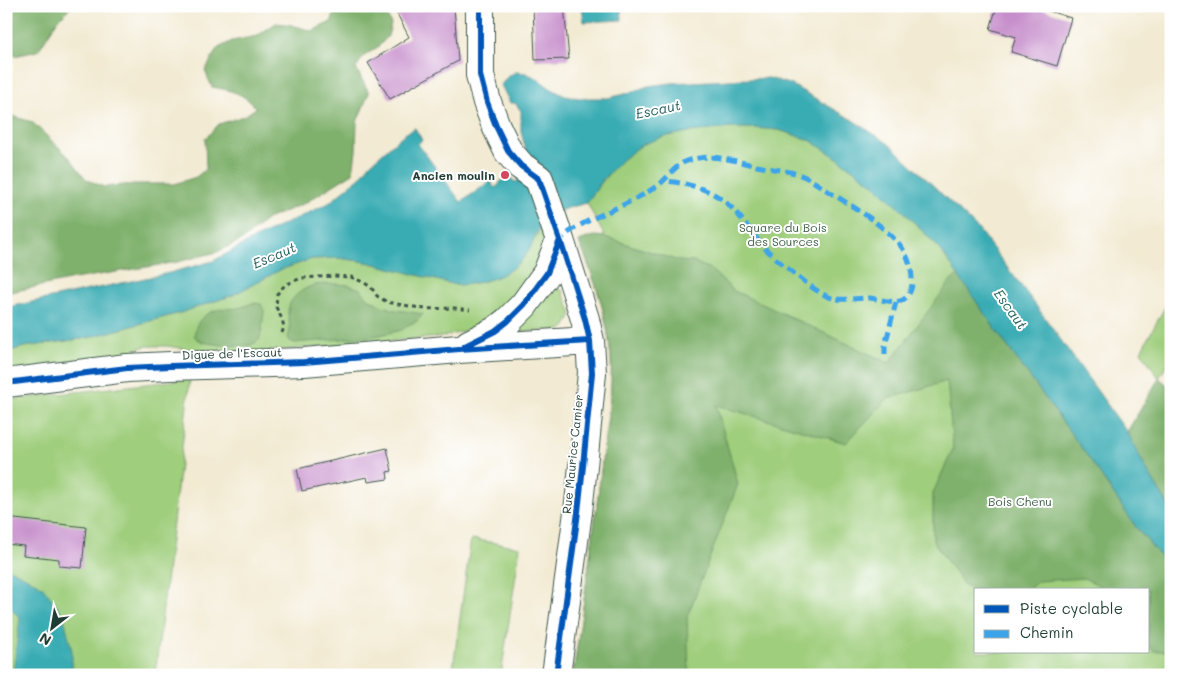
<svg xmlns="http://www.w3.org/2000/svg" width="1177" height="681" font-family="Mali,sans-serif">
	<rect width="100%" height="100%" fill="#fff"/>
	<filter id="ink" filterUnits="userSpaceOnUse"><feTurbulence type="fractalNoise" baseFrequency=".02" numOctaves="2"/><feDisplacementMap in="SourceGraphic" scale="10" xChannelSelector="R" yChannelSelector="G"/><feConvolveMatrix kernelMatrix="1 2 1 2 8 2 1 2 1" color-interpolation-filters="sRGB"/></filter>
	<filter id="wash" filterUnits="userSpaceOnUse"><feTurbulence type="fractalNoise" baseFrequency=".0096" numOctaves="4" result="noise"/><feDisplacementMap in="SourceGraphic" scale="20" xChannelSelector="R" yChannelSelector="G"/><feGaussianBlur stdDeviation="1.12" result="paint"/><feColorMatrix in="noise" values="0 0 0 0 0 0 0 0 0 0 0 0 0 0 0 0 0 1.4 0 .05"/><feComposite in="paint" operator="in"/></filter>
	<g filter="url(#wash)">
		<rect width="100%" height="100%" fill="#f2ead2"/>
		<path fill="#9fce7c" stroke="#5f8658" fill-rule="evenodd" d="M 732,128 L 755,128 L 779,130 L 810,140 L 839,159 L 872,183 L 904,212 L 940,249 L 1003,340 L 1091,461 L 1136,527 L 1171,569 L 1171,675 L 573,675 C 584,601 595,527 603,453 C 607,422 613,389 611,358 C 608,318 595,278 579,242 C 589,236 594,236 605,237 L 587,203 C 602,181 618,159 642,145 C 664,132 706,130 732,128 ZM 976,590 L 1148,590 L 1148,652 L 976,652 Z
			M 544,222 C 550,257 536,268 516,294 C 511,300 505,310 499,314 C 482,326 461,333 441,337 L 268,351 L 225,353 L 193,350 L 167,346 L 147,346 L 136,349 L 127,360 L 6,375 L 6,352 L 24,347 L 87,338 L 180,313 L 233,295 L 280,270 L 312,259 L 339,258 L 367,262 L 456,285 C 483,284 511,276 527,252 C 534,243 538,232 544,222 Z
			M 551,288 L 557,288 L 562,290 L 572,314 L 566,326 L 561,330 L 511,332 Z
			M 1171,296 L 1171,358 L 1159,378 L 1141,351 Z
			M 190,379 L 155,675 L 6,675 L 6,400 Z
			M 471,539 L 520,547 L 501,675 L 452,675 Z"/>
		<path fill="#7fb16c" stroke="#4f7750" d="M 6,6 L 72,6 L 57,21 L 38,51 L 9,57 L 6,55 Z
			M 338,6 L 386,6 L 384,9 L 391,24 L 388,36 L 379,46 L 363,57 L 356,68 L 369,93 L 357,122 L 356,151 L 353,173 L 305,203 L 267,219 L 244,239 L 217,252 L 177,262 L 74,279 L 6,293 L 6,114 L 32,122 L 69,157 L 86,179 L 104,187 L 135,184 L 174,184 L 196,177 L 206,169 L 205,139 L 219,124 L 244,116 L 256,108 C 244,93 230,90 212,87 L 205,71 L 217,49 L 232,41 L 257,36 L 276,23 L 292,25 L 312,31 L 331,22 Z
			M 595,236 L 605,237 L 679,261 L 694,262 L 710,269 L 734,291 L 889,363 L 951,281 L 958,275 L 1003,340 L 1091,461 L 1136,527 L 1171,569 L 1171,651 L 1153,651 L 1148,645 L 1148,590 L 1109,590 L 1084,578 L 1038,581 L 1027,590 L 977,590 L 964,585 L 933,541 L 933,493 L 953,449 L 947,381 L 887,399 L 846,443 L 716,405 L 738,484 L 687,617 L 689,675 L 573,675 C 584,601 595,527 603,453 C 607,422 613,389 611,358 C 608,318 595,278 579,242 L 587,238 Z
			M 335,284 L 349,285 L 360,289 L 368,298 L 382,306 L 396,310 L 423,314 L 417,321 L 408,325 L 402,330 L 375,336 L 295,343 L 290,341 L 288,337 C 292,329 289,323 288,314 C 287,300 302,288 315,285 C 321,284 328,284 335,284 Z
			M 253,303 L 261,304 L 264,311 L 262,330 L 259,340 L 251,345 L 228,346 L 202,342 L 195,337 C 193,321 208,311 222,309 C 227,308 233,309 238,308 C 243,307 248,305 253,303 Z
			M 1159,378 L 1171,388 L 1171,510 L 1145,467 L 1127,432 Z"/>
		<path fill="#39abb3" stroke="#2c7474" d="M 582,6 L 621,6 L 622,20 L 584,22 Z
			M 516,72 L 526,73 L 538,79 L 550,88 L 565,96 L 580,98 L 608,98 L 629,93 L 648,86 L 671,83 L 769,78 L 792,85 L 851,119 L 889,144 L 914,167 L 978,229 L 1032,300 L 1127,432 L 1145,467 L 1171,510 L 1171,569 L 1136,527 L 1091,461 L 1003,340 L 940,249 L 904,212 L 872,183 L 839,159 L 810,140 L 779,130 L 755,128 L 732,128 L 689,132 L 663,137 L 643,144 L 624,158 L 604,178 L 587,203 C 572,207 555,210 544,221 C 537,229 533,243 528,252 C 512,276 483,284 456,285 L 367,262 L 339,258 L 312,259 L 280,270 L 233,295 L 180,313 L 87,338 L 24,347 L 6,352 L 6,307 L 13,306 L 169,273 L 213,261 L 259,236 L 329,203 L 360,177 L 371,163 L 403,135 L 415,128 L 422,140 L 418,144 L 461,202 L 491,181 L 494,188 L 499,185 L 500,182 L 510,176 L 516,183 L 528,159 L 521,132 L 521,111 L 515,103 L 510,103 L 501,85 L 508,76 Z
			M 6,568 L 14,571 L 42,586 L 63,614 L 72,651 L 72,675 L 13,675 L 20,617 L 6,605 Z"/>
		<g id="blocks">
			<path fill="#c68ecb" d="M 393,6 L 454,6 L 458,61 L 390,99 L 368,63 L 409,37 Z
				M 533,6 L 564,6 L 569,59 L 535,60 Z
				M 997,6 L 1033,6 L 1071,18 L 1057,66 L 1011,52 L 1016,37 L 990,29 Z
				M 387,448 L 392,471 L 387,472 L 388,479 L 368,482 L 367,477 L 302,491 L 297,469 Z
				M 6,518 L 86,527 L 82,568 L 59,566 L 59,559 L 23,555 L 24,546 L 6,544 Z"/>
		</g>
	</g>
	<g filter="url(#ink)">
		<use href="#blocks" fill-opacity="0" stroke="#3f574c" stroke-width="1"/>
		<g fill="none" stroke-linecap="round" stroke-linejoin="round">
			<defs>
				<path id="minor" d="M 480,6 L 480,75 L 487,102 L 496,126 L 508,151 L 521,166 L 539,179 L 560,240 L 585,319 L 590,341 L 592,373 L 583,466 L 578,512 L 556,675
					M 469,344 L 495,331 L 508,321 L 524,305 L 547,273 L 560,240
					M 6,383 L 127,368 L 170,366 L 304,362 L 459,349 L 590,341"/>
			</defs>
			<use href="#minor" stroke="#3f574c" stroke-width="30"/>
			<path stroke="#3f574c" stroke-width="3" stroke-dasharray="4 4" stroke-linecap="butt" d="M 282,333 L 284,327 L 282,319 L 276,307 L 277,294 L 285,285 L 301,278 L 334,276 L 351,277 L 363,282 L 371,287 L 377,296 L 387,302 L 425,309 L 454,308 L 470,310"/>
			<use href="#minor" stroke="#fff" stroke-width="28"/>
			<path stroke="#3da4eb" stroke-width="5" stroke-dasharray="10 5" stroke-linecap="butt" d="M 558,244 C 564,229 610,211 625,204 C 637,198 651,191 661,183 C 671,174 677,163 690,160 C 713,153 735,161 757,166 C 771,169 785,170 798,174 C 810,178 820,186 831,193 C 855,208 881,223 900,245 C 908,255 912,268 912,280 C 913,289 908,299 900,301 C 891,303 879,299 870,298 C 858,298 844,301 832,298 C 820,294 810,286 800,278 C 787,268 774,258 763,246 C 750,231 739,213 723,200 C 707,188 683,182 663,181
				M 885,355 L 885,346 L 896,302"/>
			<defs>
				<path id="cycleway" d="M 480,6 L 480,75 L 487,102 L 496,126 L 508,151 L 521,166 L 539,179 L 560,240 L 585,319 L 590,341 L 592,373 L 583,466 L 578,512 L 556,675
					M 465,346 L 495,331 L 508,321 L 524,305 L 547,273 L 560,240
					M 6,383 L 127,368 L 170,366 L 304,362 L 459,349 L 590,341"/>
			</defs>
			<use href="#cycleway" stroke="#fff" stroke-width="9"/>
			<use href="#cycleway" stroke="#0057b8" stroke-width="6"/>
		</g>
	</g>
	<circle fill="#d1495b" stroke="#fff" stroke-width="2" cx="505" cy="175" r="5"/>
	<g text-anchor="middle" dominant-baseline="central" stroke-width="4" stroke-linejoin="round" paint-order="stroke">
		<g font-size="12" font-weight="bold" fill="#1f3d34" stroke="#fff" text-anchor="end">
			<text x="495" y="175">Ancien moulin</text>
		</g>
		<g font-size="12" fill="#3f6146" stroke="#fff">
			<text x="783" y="227">Square du Bois<tspan x="783" dy="14">des Sources</tspan></text>
			<text x="1020" y="501">Bois Chenu</text>
		</g>
		<g font-size="12" fill="#1f3d34" stroke="#fff">
			<text transform="translate(232 353) rotate(-2)">Digue de l'Escaut</text>
			<text transform="translate(572 454) rotate(-84)">Rue Maurice Camier</text>
		</g>
		<g font-size="14" font-style="italic" fill="#286460" stroke="#fff">
			<text transform="translate(658 109) rotate(-12)">Escaut</text>
			<text transform="translate(274 255) rotate(-23)">Escaut</text>
			<text transform="translate(1011 309) rotate(54)">Escaut</text>
		</g>
	</g>
	<rect width="1177" height="681" fill="none" stroke="#fff" stroke-width="25"/>
	<rect x="974" y="588" width="175" height="65" fill="#ffffff" stroke="#a5b1ae"/>
	<rect x="984" y="605" width="25" height="8" fill="#0057b8" stroke="#a5b1ae"/>
	<text x="1020" y="614" font-size="15" fill="#1f3d34">Piste cyclable</text>
	<rect x="984" y="630" width="25" height="8" fill="#3da4eb" stroke="#a5b1ae"/>
	<text x="1020" y="638" font-size="15" fill="#1f3d34">Chemin</text>
	<g transform="translate(52 628) rotate(211)" stroke="#ffffff" stroke-width="4" paint-order="stroke">
	<path d="M0-4L9 19L0 12L-9 19Z" fill="#1f3d34"/>
	<text y="-8" font-size="14" font-weight="bold" text-anchor="middle" fill="#1f3d34">N</text>
	</g>
</svg>
